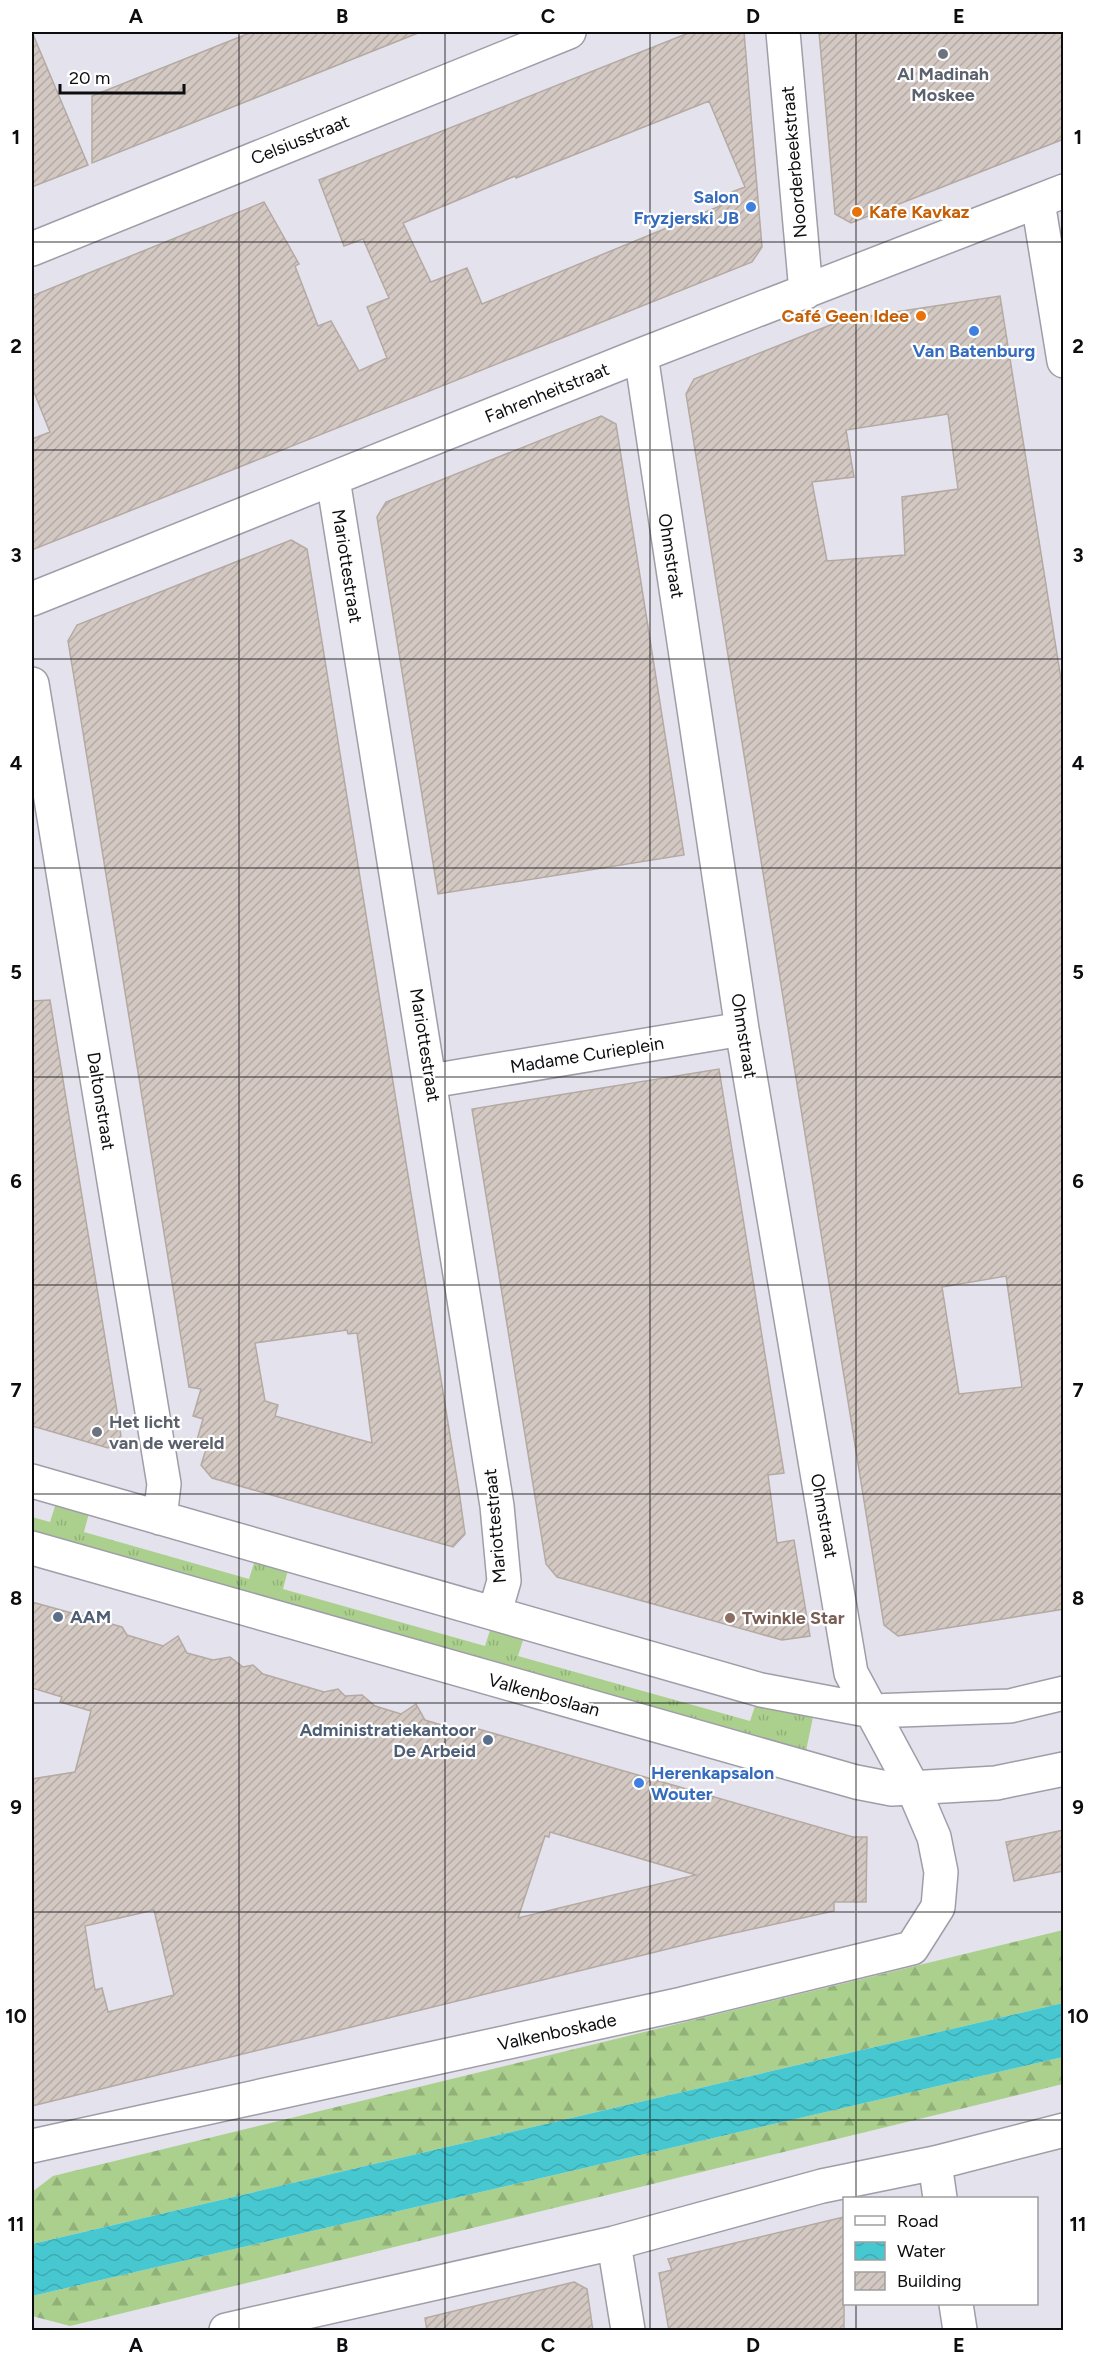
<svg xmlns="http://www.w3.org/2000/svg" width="1095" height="2362" font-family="Figtree,sans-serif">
	<defs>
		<pattern id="grass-tufts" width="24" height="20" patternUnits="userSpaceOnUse" patternTransform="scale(1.5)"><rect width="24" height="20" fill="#abd08d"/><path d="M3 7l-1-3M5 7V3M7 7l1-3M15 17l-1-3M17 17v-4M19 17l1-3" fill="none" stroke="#92b179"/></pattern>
		<pattern id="forest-firs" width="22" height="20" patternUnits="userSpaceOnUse" patternTransform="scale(1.5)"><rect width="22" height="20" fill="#abd08d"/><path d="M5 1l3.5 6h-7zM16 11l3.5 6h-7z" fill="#92b179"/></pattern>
		<pattern id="water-waves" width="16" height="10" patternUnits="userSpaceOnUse" patternTransform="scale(1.5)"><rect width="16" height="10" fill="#47c8d1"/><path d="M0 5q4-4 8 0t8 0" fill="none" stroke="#3dabb2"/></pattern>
		<pattern id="building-hatch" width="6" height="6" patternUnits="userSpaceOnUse" patternTransform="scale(1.5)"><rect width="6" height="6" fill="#d3c8c2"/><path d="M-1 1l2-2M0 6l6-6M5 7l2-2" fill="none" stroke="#b4aba6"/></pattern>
	</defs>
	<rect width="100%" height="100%" fill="#e4e2ed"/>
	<path fill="url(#grass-tufts)" d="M 56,1503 L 89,1513 L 84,1532 L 249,1579 L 255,1560 L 288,1570 L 283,1589 L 485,1646 L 491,1627 L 524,1637 L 518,1656 L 750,1721 L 756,1703 L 813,1717 L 806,1751 L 32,1532 L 32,1517 L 50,1522 Z"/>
	<path fill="url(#forest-firs)" d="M 1063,1930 L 1063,2003 L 32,2244 L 32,2192 L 53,2176 Z
		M 1063,2057 L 1063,2084 L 70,2326 L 32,2316 L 32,2296 Z"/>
	<path fill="url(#water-waves)" d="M 1063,2003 L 1063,2057 L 32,2296 L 32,2244 Z"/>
	<path fill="url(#building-hatch)" stroke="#b4aaa3" stroke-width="1.5" fill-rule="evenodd" d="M 32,32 L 88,165 L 32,187 Z
		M 252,32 L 418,33 L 92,163 L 92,96 Z
		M 691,32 L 744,32 L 762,247 L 752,262 L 32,550 L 32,439 L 50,432 L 32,387 L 32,296 L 264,202 L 299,264 L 295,266 L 318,326 L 331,321 L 359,371 L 387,358 L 367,307 L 389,298 L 363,239 L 344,246 L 319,180 ZM 709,101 L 745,187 L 716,198 L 720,206 L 482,304 L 467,268 L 431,282 L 403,223 L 515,176 L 516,178 Z
		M 819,32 L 1064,32 L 1064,139 L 851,223 L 835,214 Z
		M 1000,296 L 1064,698 L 1064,1609 L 898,1636 L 884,1625 L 686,394 L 694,379 L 843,320 ZM 948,414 L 958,489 L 902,497 L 905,555 L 827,561 L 812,482 L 854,477 L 846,430 ZM 1006,1276 L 1022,1387 L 959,1394 L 942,1287 Z
		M 601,416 L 616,424 L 684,855 L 438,894 L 377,517 L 386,502 Z
		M 291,540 L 307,549 L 459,1491 L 465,1534 L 453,1547 L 212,1478 L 201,1465 L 208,1443 L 197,1440 L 203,1419 L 193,1416 L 201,1389 L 189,1387 L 80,714 L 68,641 L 77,625 ZM 347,1330 L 348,1334 L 357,1333 L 372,1443 L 275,1416 L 278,1405 L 265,1401 L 255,1343 Z
		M 50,1000 L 121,1436 L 108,1448 L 32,1426 L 32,1001 Z
		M 719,1069 L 784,1473 L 768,1475 L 777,1543 L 794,1540 L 810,1636 L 782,1640 L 557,1577 L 546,1564 L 472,1109 Z
		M 32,1602 L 122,1627 L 127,1635 L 163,1646 L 178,1636 L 187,1653 L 213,1660 L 230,1657 L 243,1667 L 253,1665 L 263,1674 L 324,1692 L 338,1689 L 345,1696 L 362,1695 L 375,1706 L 401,1714 L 416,1704 L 425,1720 L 461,1731 L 468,1726 L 853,1837 L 867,1837 L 866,1902 L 834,1902 L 834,1911 L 712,1938 L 32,2106 L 32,1779 L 75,1772 L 91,1711 L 60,1702 L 62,1697 L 32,1688 ZM 550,1832 L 696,1875 L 518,1918 L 545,1836 L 549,1837 ZM 154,1910 L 174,1995 L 108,2012 L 102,1988 L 95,1990 L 85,1926 Z
		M 1064,1830 L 1064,1871 L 1014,1881 L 1006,1842 Z
		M 844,2217 L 844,2331 L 669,2331 L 659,2273 L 672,2270 L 668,2259 Z
		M 574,2282 L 587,2289 L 593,2331 L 427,2331 L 425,2318 Z"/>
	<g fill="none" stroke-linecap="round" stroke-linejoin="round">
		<defs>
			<path id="minor" d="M 783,32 L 806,292
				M 1038,202 L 1064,361
				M 32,249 L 569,32
				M 333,479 L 497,1506 L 504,1581 L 495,1612
				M 32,599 L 641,355 L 1064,191
				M 32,684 L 164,1484 L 160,1518
				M 431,1081 L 742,1029
				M 32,1481 L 761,1690 L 872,1711 L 1010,1706 L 1064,1693
				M 32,1548 L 856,1782 L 892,1789 L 996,1783 L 1064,1769
				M 32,2146 L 682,2004 L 912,1948 L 938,1907 L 941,1872 L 934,1837 L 913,1788 L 851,1673 L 742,1029 L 641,355
				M 935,2163 L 940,2198
				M 614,2243 L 628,2330
				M 956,2304 L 960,2330
				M 226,2330 L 614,2243 L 822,2186 L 935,2163 L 1064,2130"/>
		</defs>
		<use href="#minor" stroke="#9f9da8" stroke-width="36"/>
		<use href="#minor" stroke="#fff" stroke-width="33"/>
	</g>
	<path fill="none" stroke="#0d0d10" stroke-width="1.5" stroke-opacity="0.55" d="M 239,32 L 239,2330M 445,32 L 445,2330M 650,32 L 650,2330M 856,32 L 856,2198M 32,242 L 1064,242M 32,450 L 1064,450M 32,659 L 1064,659M 32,868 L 1064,868M 32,1077 L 1064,1077M 32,1285 L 1064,1285M 32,1494 L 1064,1494M 32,1703 L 1064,1703M 32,1912 L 1064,1912M 32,2120 L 1064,2120M 856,2304 L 856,2330"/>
	<g fill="#6b7280" stroke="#fff" stroke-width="2">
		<circle cx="943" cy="54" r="6"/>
		<circle cx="97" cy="1432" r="6"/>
	</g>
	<g fill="#3f7fe0" stroke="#fff" stroke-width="2">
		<circle cx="751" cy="207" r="6"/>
		<circle cx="974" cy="331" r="6"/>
		<circle cx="639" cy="1783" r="6"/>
	</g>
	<g fill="#e8710a" stroke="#fff" stroke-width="2">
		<circle cx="857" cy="212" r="6"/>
		<circle cx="921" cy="316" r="6"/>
	</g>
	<g fill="#5c6f8a" stroke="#fff" stroke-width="2">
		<circle cx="58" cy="1617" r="6"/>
		<circle cx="488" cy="1740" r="6"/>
	</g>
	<circle fill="#8d6e63" stroke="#fff" stroke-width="2" cx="730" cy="1618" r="6"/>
	<g text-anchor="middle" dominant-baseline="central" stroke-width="4.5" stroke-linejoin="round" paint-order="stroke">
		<g font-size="18" font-weight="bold" fill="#5b616d" stroke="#fff">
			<text x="943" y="74">Al Madinah<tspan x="943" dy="21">Moskee</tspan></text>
			<text x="109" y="1422" text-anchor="start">Het licht<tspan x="109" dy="21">van de wereld</tspan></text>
		</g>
		<g font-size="18" fill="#0d0d10" stroke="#fff">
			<text transform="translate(300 140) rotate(-22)">Celsiusstraat</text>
			<text transform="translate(794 162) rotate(-95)">Noorderbeekstraat</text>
			<text transform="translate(547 393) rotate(-22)">Fahrenheitstraat</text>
			<text transform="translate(671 556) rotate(81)">Ohmstraat</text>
			<text transform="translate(347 566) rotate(81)">Mariottestraat</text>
			<text transform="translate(744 1036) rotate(81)">Ohmstraat</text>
			<text transform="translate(425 1045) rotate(81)">Mariottestraat</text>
			<text transform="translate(587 1055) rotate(-9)">Madame Curieplein</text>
			<text transform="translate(101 1101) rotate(81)">Daltonstraat</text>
			<text transform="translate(824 1516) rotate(80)">Ohmstraat</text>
			<text transform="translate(495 1526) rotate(-95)">Mariottestraat</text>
			<text transform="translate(544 1695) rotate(16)">Valkenboslaan</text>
			<text transform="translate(557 2032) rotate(-12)">Valkenboskade</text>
		</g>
		<g font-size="18" font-weight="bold" fill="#366cbe" stroke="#fff" text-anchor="end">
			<text x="739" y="197">Salon<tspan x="739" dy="21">Fryzjerski JB</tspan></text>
			<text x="974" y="351" text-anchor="middle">Van Batenburg</text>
			<text x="651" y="1773" text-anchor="start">Herenkapsalon<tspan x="651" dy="21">Wouter</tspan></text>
		</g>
		<g font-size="18" font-weight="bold" fill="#c56008" stroke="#fff" text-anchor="start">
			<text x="869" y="212">Kafe Kavkaz</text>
			<text x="909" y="316" text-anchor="end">Café Geen Idee</text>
		</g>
		<g font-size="18" font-weight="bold" fill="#4e5e75" stroke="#fff" text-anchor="start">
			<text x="70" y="1617">AAM</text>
			<text x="476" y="1730" text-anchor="end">Administratiekantoor<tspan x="476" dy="21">De Arbeid</tspan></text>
		</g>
		<g font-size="18" font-weight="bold" fill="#785e54" stroke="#fff" text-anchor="start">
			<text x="742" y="1618">Twinkle Star</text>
		</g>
	</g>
	<rect width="1095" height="2362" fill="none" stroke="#ffffff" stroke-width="66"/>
	<rect x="843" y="2197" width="195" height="108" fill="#ffffff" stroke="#9e9e9f" stroke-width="1.5"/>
	<rect x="855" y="2216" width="30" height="9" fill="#ffffff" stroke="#9e9e9f" stroke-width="1.5"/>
	<text x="897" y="2227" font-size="18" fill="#0d0d10">Road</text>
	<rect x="855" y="2242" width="30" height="18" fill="url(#water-waves)" stroke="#9e9e9f" stroke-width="1.5"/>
	<text x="897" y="2257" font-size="18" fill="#0d0d10">Water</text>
	<rect x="855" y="2272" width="30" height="18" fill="url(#building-hatch)" stroke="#9e9e9f" stroke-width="1.5"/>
	<text x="897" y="2287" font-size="18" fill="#0d0d10">Building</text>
	<path d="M60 84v9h124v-9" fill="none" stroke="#0d0d10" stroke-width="3"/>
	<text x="69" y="84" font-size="18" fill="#0d0d10" stroke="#ffffff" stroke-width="4.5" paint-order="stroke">20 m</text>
	<rect x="33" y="33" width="1029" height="2296" fill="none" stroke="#0d0d10" stroke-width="2"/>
	<g font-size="20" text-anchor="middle" font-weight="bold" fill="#0d0d10">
		<text x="136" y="23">A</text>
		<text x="342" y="23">B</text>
		<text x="548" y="23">C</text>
		<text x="753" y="23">D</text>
		<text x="959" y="23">E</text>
		<text x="16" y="144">1</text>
		<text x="1078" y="144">1</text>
		<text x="16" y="353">2</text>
		<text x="1078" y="353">2</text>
		<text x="16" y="562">3</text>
		<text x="1078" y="562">3</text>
		<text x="16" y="770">4</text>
		<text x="1078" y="770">4</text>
		<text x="16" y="979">5</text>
		<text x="1078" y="979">5</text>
		<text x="16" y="1188">6</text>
		<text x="1078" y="1188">6</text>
		<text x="16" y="1397">7</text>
		<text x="1078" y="1397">7</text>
		<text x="16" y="1605">8</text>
		<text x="1078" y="1605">8</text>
		<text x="16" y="1814">9</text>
		<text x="1078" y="1814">9</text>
		<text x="16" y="2023">10</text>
		<text x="1078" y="2023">10</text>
		<text x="16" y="2231">11</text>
		<text x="1078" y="2231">11</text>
		<text x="136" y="2352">A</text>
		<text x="342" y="2352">B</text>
		<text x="548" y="2352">C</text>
		<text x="753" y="2352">D</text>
		<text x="959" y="2352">E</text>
	</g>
</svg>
